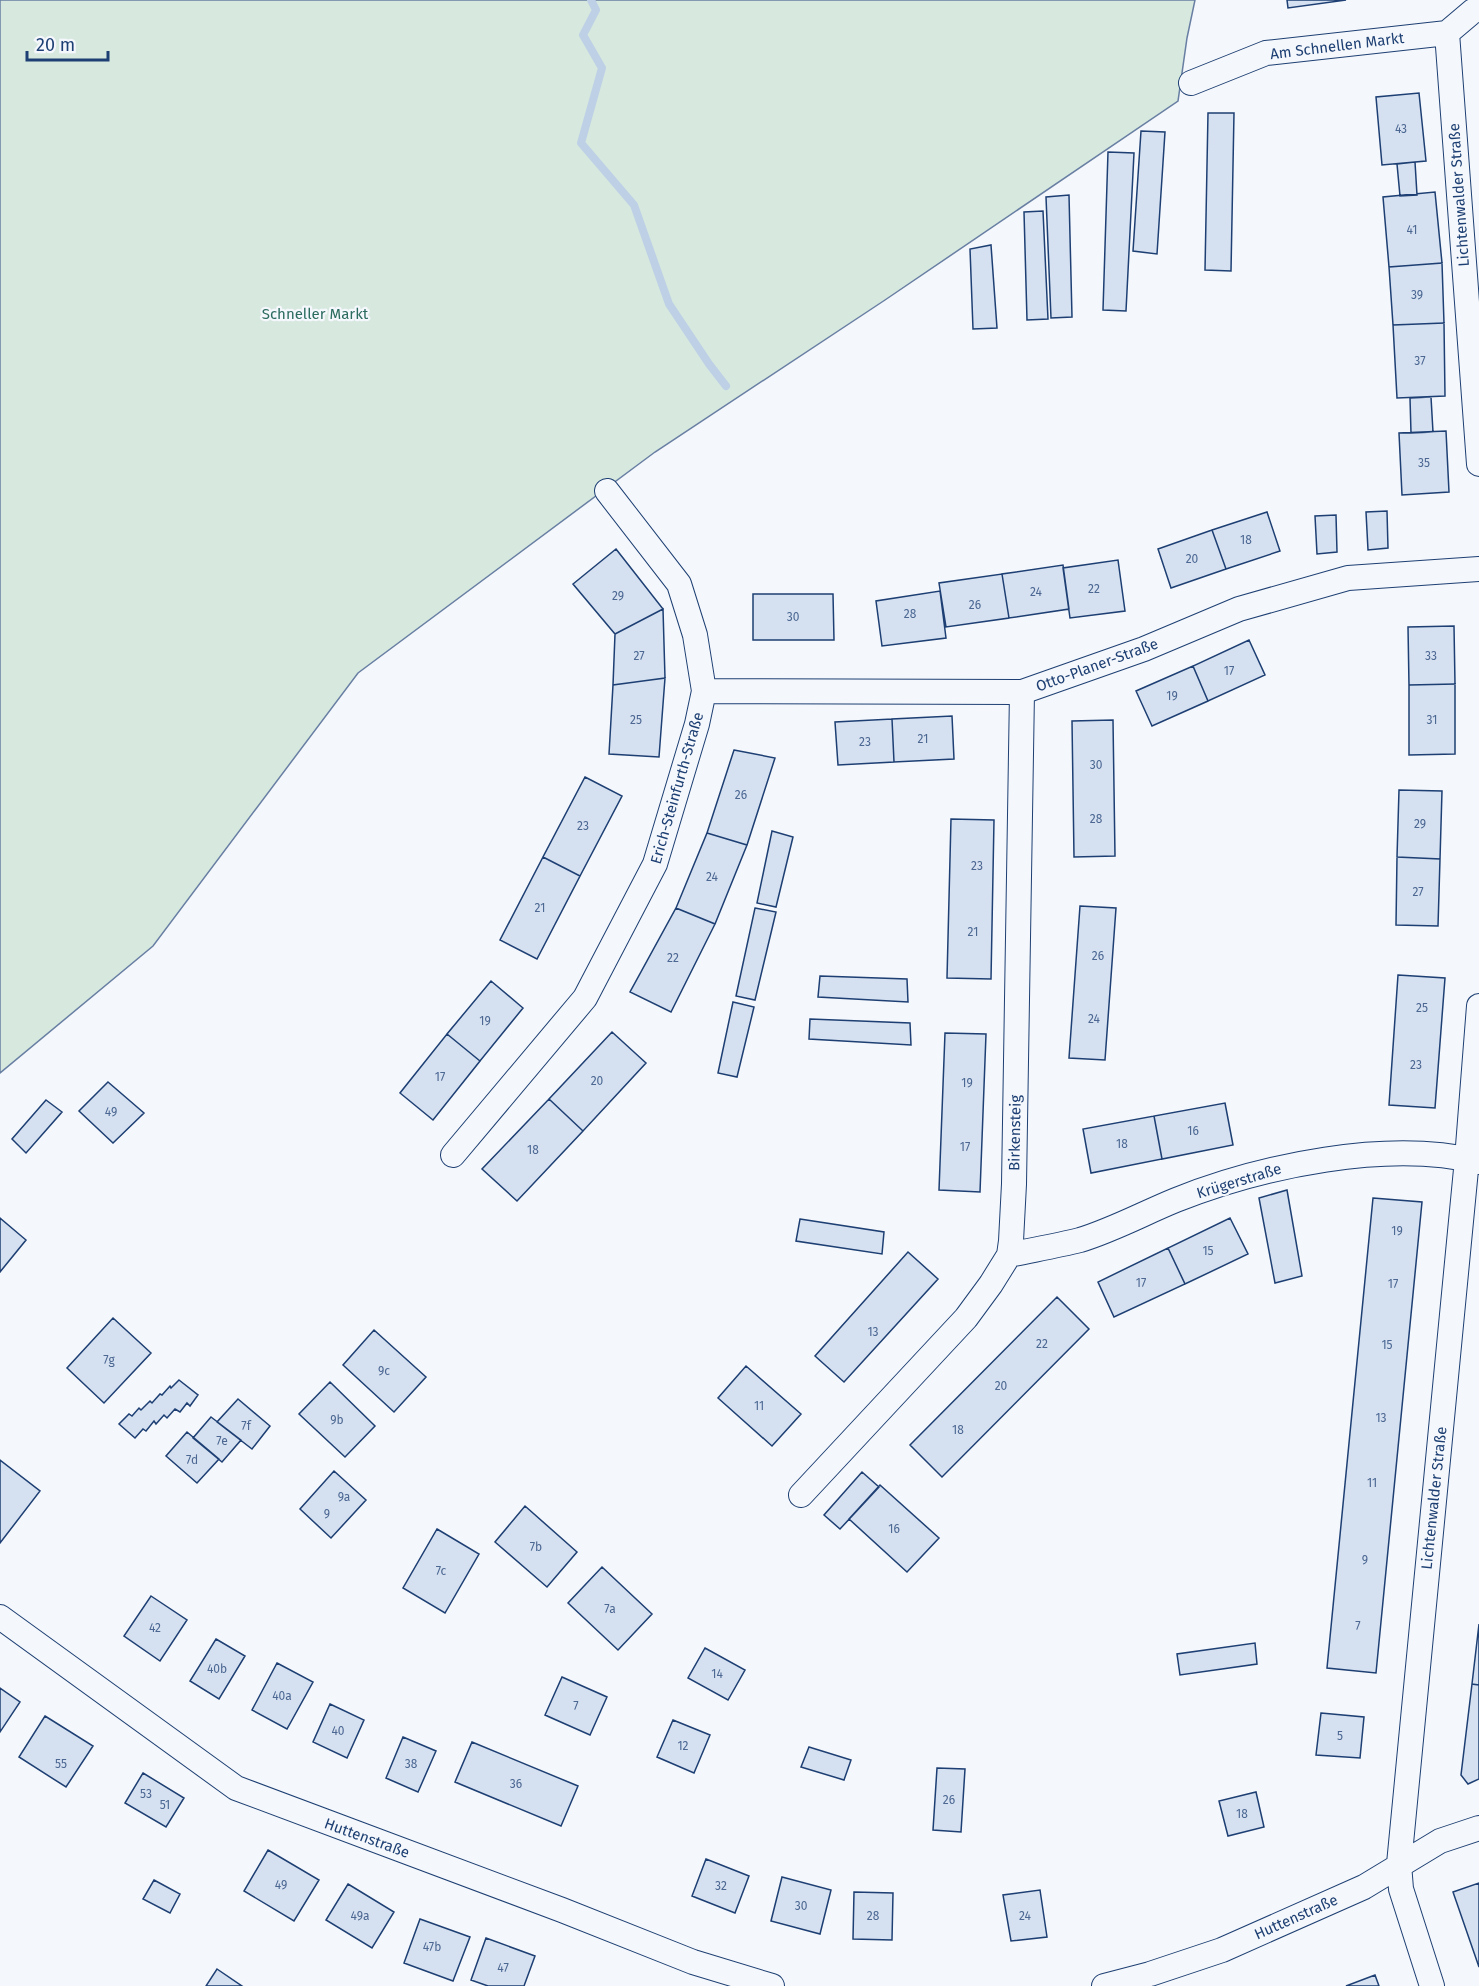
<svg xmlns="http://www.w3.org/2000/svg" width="1479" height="1986" font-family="'Fira Sans',sans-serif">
	<rect width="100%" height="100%" fill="#f4f7fb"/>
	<path fill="#d7e8df" stroke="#687fa3" stroke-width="1.5" d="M 0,0 L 1195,0 L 1187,38 L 1178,101 L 885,300 L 655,452 L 358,673 L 153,946 L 0,1073 Z"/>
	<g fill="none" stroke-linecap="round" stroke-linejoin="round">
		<path stroke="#bed0e5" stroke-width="8" d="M 591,0 L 596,10 L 583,35 L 602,68 L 581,143 L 634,205 L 669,304 L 709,364 L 726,386"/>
	</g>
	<path fill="#d5e0f0" stroke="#1d3f73" stroke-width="1.5" d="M 1287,0 L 1346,0 L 1288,8 Z
		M 1419,93 L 1426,161 L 1382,165 L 1376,97 Z
		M 1208,113 L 1234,113 L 1231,271 L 1205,270 Z
		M 1141,131 L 1165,132 L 1157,254 L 1133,251 Z
		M 1108,152 L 1134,153 L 1126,311 L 1103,310 Z
		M 1415,162 L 1417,195 L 1400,196 L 1397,164 Z
		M 1435,192 L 1442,263 L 1389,267 L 1383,197 Z
		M 1069,195 L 1072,317 L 1051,318 L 1046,197 Z
		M 1043,211 L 1048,319 L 1027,320 L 1024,212 Z
		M 991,245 L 997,328 L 973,329 L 970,249 Z
		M 1442,263 L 1444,323 L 1393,325 L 1389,267 Z
		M 1444,323 L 1445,396 L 1397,398 L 1393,325 Z
		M 1431,397 L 1433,432 L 1411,433 L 1410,398 Z
		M 1446,431 L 1449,492 L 1402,495 L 1399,433 Z
		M 1387,511 L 1388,548 L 1368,550 L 1366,512 Z
		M 1267,512 L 1280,551 L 1226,569 L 1212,530 Z
		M 1336,515 L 1337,552 L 1317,554 L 1315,516 Z
		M 1212,530 L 1226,569 L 1171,588 L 1158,549 Z
		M 616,549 L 663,609 L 615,634 L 573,584 Z
		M 1118,560 L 1125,611 L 1070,618 L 1063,568 Z
		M 1063,565 L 1069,609 L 1009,618 L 1002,574 Z
		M 1002,574 L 1009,618 L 946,627 L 939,583 Z
		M 940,591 L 946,638 L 882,646 L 876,601 Z
		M 753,594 L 833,594 L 834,640 L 753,640 Z
		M 663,609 L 665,678 L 613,685 L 615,634 Z
		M 1454,626 L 1455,684 L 1409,685 L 1408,627 Z
		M 1249,640 L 1265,675 L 1208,701 L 1193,666 Z
		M 1193,666 L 1208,701 L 1152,726 L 1136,691 Z
		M 665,678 L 659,757 L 609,754 L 613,685 Z
		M 1455,684 L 1455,754 L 1409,755 L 1409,685 Z
		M 952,716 L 954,759 L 894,762 L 892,719 Z
		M 892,719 L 894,762 L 838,765 L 835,722 Z
		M 1113,720 L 1115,856 L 1074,857 L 1072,721 Z
		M 734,750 L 775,758 L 747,845 L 707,833 Z
		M 585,777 L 622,796 L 580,876 L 543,857 Z
		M 1399,790 L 1442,791 L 1440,859 L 1397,857 Z
		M 951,819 L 994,820 L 991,979 L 947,978 Z
		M 772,831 L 793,837 L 776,907 L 757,903 Z
		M 707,833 L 747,845 L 715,924 L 676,908 Z
		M 543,857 L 580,876 L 537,959 L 500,940 Z
		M 1397,857 L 1440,859 L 1438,926 L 1396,925 Z
		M 1080,906 L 1116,908 L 1105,1060 L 1069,1058 Z
		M 676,908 L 715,924 L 671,1012 L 630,992 Z
		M 755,908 L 776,912 L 755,1000 L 736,996 Z
		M 1398,975 L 1445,978 L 1435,1108 L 1389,1105 Z
		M 820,976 L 907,979 L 908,1002 L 818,997 Z
		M 491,981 L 523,1008 L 480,1061 L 447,1034 Z
		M 733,1002 L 754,1007 L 737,1077 L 718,1073 Z
		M 810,1019 L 910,1023 L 911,1045 L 809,1039 Z
		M 612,1032 L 646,1063 L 583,1131 L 549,1099 Z
		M 945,1033 L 986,1034 L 980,1192 L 939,1190 Z
		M 447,1034 L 480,1061 L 433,1120 L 400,1093 Z
		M 108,1082 L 144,1113 L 113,1143 L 79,1111 Z
		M 549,1099 L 583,1131 L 517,1201 L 482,1169 Z
		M 46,1100 L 62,1112 L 26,1153 L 12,1139 Z
		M 1225,1103 L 1233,1145 L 1162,1159 L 1154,1116 Z
		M 1154,1116 L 1162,1159 L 1091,1173 L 1083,1129 Z
		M 1287,1190 L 1302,1276 L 1275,1283 L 1259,1198 Z
		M 1373,1198 L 1422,1202 L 1376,1673 L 1327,1668 Z
		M 0,1218 L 26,1240 L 0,1272 Z
		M 1230,1218 L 1248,1254 L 1185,1284 L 1168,1248 Z
		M 800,1219 L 884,1232 L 882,1254 L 796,1241 Z
		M 1168,1248 L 1185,1284 L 1114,1317 L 1098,1282 Z
		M 908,1252 L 938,1279 L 844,1382 L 815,1356 Z
		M 1057,1297 L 1089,1329 L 942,1477 L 910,1445 Z
		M 113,1318 L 151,1353 L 104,1403 L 67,1368 Z
		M 374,1330 L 426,1377 L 394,1412 L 343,1365 Z
		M 746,1366 L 801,1414 L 772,1446 L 718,1398 Z
		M 179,1380 L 198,1395 L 190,1406 L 187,1403 L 180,1412 L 175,1409 L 167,1418 L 164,1415 L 156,1424 L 154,1421 L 146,1431 L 143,1429 L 135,1438 L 119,1424 L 129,1414 L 132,1416 L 139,1408 L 141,1410 L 150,1401 L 152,1403 L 160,1394 L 162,1395 L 170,1386 L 171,1388 Z
		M 330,1382 L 375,1426 L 345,1457 L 299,1414 Z
		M 238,1399 L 270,1426 L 252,1449 L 217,1422 Z
		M 211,1417 L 241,1440 L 222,1462 L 193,1438 Z
		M 187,1432 L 219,1459 L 197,1483 L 166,1456 Z
		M 0,1460 L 40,1491 L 0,1543 Z
		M 334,1471 L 366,1500 L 331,1538 L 300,1509 Z
		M 862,1472 L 879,1487 L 840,1529 L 824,1515 Z
		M 880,1485 L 939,1538 L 907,1572 L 849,1519 Z
		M 525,1506 L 577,1552 L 547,1587 L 495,1542 Z
		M 437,1529 L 479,1554 L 445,1613 L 403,1588 Z
		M 602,1567 L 652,1614 L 618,1650 L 568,1603 Z
		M 151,1596 L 187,1620 L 160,1661 L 124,1636 Z
		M 1479,1624 L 1479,1685 L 1472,1684 Z
		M 216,1639 L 245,1656 L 219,1699 L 190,1681 Z
		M 1255,1643 L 1257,1664 L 1180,1675 L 1177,1654 Z
		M 705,1648 L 745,1670 L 728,1700 L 688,1678 Z
		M 277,1663 L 313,1682 L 287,1729 L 252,1710 Z
		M 562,1677 L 607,1697 L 590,1735 L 545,1715 Z
		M 1472,1684 L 1479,1685 L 1479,1779 L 1468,1784 L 1461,1775 Z
		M 0,1688 L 20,1702 L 0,1732 Z
		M 330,1704 L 364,1720 L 347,1758 L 313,1742 Z
		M 1321,1713 L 1364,1717 L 1360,1758 L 1316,1755 Z
		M 45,1716 L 93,1746 L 66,1787 L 19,1757 Z
		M 673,1720 L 710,1735 L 694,1773 L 657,1757 Z
		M 403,1737 L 436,1751 L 418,1792 L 386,1778 Z
		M 472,1742 L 578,1786 L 561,1826 L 455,1782 Z
		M 809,1747 L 851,1760 L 844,1780 L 801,1767 Z
		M 937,1768 L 965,1769 L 961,1832 L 933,1830 Z
		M 143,1773 L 184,1798 L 166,1827 L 125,1803 Z
		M 1256,1792 L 1264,1827 L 1228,1836 L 1219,1801 Z
		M 268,1850 L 319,1880 L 294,1921 L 244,1891 Z
		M 706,1859 L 749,1876 L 735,1913 L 692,1896 Z
		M 782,1877 L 831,1890 L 820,1934 L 771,1921 Z
		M 154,1880 L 180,1894 L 170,1913 L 143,1899 Z
		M 1479,1883 L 1479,1967 L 1453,1892 Z
		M 348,1884 L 394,1912 L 372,1948 L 326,1920 Z
		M 1040,1890 L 1047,1937 L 1011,1941 L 1003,1895 Z
		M 854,1892 L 893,1893 L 892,1940 L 853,1939 Z
		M 420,1919 L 470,1937 L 453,1981 L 404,1963 Z
		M 486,1938 L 535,1956 L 524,1986 L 488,1986 L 471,1980 Z
		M 217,1969 L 242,1986 L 206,1986 Z
		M 1375,1975 L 1379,1986 L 1346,1986 Z"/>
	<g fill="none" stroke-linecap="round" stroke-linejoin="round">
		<defs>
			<path id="street" d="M 1447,33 L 1479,464
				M 1191,83 L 1266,53 L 1447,33 L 1473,11 L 1479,10
				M 704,691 L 1022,692 L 1144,649 L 1239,609 L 1348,578 L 1479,569
				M 453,1155 L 585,998 L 655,864 L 697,724 L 704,691 L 695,635 L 679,584 L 607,491
				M 1009,1255 C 1032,1250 1056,1246 1080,1240 C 1113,1230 1144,1213 1176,1200 C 1261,1166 1389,1139 1479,1162
				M 801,1495 L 966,1318 L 991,1284 L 1009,1255 L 1011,1241 L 1014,1184 L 1022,692
				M 0,1617 L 236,1788 L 562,1910 L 693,1962 L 772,1986
				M 1104,1986 L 1150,1974 L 1222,1950 L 1364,1887 L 1440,1841 L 1479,1828
				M 1432,1986 L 1401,1889 L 1399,1864 L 1467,1159 L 1479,1006"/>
		</defs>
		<use href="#street" stroke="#1d3f73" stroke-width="26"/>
		<use href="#street" stroke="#f4f7fb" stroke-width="24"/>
	</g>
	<g text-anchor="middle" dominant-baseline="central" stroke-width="4.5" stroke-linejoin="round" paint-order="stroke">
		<g font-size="12" fill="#4b6792">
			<text x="1401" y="129">43</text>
			<text x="1412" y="230">41</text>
			<text x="1417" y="295">39</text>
			<text x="1420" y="361">37</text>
			<text x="1424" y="463">35</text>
			<text x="1246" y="540">18</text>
			<text x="1192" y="559">20</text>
			<text x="1094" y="589">22</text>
			<text x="1036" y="592">24</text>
			<text x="618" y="596">29</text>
			<text x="975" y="605">26</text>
			<text x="910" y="614">28</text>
			<text x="793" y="617">30</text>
			<text x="639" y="656">27</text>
			<text x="1431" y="656">33</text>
			<text x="1229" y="671">17</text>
			<text x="1172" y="696">19</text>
			<text x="636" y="720">25</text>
			<text x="1432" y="720">31</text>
			<text x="923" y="739">21</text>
			<text x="865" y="742">23</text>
			<text x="1096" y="765">30</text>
			<text x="741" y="795">26</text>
			<text x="1096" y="819">28</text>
			<text x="1420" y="824">29</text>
			<text x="583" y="826">23</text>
			<text x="977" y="866">23</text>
			<text x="712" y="877">24</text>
			<text x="1418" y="892">27</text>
			<text x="540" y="908">21</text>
			<text x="973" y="932">21</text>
			<text x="1098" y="956">26</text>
			<text x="673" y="958">22</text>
			<text x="1422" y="1008">25</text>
			<text x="1094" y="1019">24</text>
			<text x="485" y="1021">19</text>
			<text x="1416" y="1065">23</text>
			<text x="440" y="1077">17</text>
			<text x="597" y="1081">20</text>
			<text x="967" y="1083">19</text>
			<text x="111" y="1112">49</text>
			<text x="1193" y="1131">16</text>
			<text x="1122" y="1144">18</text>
			<text x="965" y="1147">17</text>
			<text x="533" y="1150">18</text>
			<text x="1397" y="1231">19</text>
			<text x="1208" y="1251">15</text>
			<text x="1141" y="1283">17</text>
			<text x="1393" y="1284">17</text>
			<text x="873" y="1332">13</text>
			<text x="1042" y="1344">22</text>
			<text x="1387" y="1345">15</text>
			<text x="109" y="1360">7g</text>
			<text x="384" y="1371">9c</text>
			<text x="1001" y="1386">20</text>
			<text x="759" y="1406">11</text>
			<text x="1381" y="1418">13</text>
			<text x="337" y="1420">9b</text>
			<text x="246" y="1426">7f</text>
			<text x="958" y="1430">18</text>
			<text x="222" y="1441">7e</text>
			<text x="192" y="1460">7d</text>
			<text x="1372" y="1483">11</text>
			<text x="344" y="1497">9a</text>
			<text x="327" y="1514">9</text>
			<text x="894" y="1529">16</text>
			<text x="536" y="1547">7b</text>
			<text x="1365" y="1560">9</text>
			<text x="441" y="1571">7c</text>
			<text x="610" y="1609">7a</text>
			<text x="1358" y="1626">7</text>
			<text x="155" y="1628">42</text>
			<text x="217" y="1669">40b</text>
			<text x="717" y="1674">14</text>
			<text x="282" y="1696">40a</text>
			<text x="576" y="1706">7</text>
			<text x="338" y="1731">40</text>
			<text x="1340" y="1736">5</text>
			<text x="683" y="1746">12</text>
			<text x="61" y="1764">55</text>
			<text x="411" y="1764">38</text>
			<text x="516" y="1784">36</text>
			<text x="146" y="1794">53</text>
			<text x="949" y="1800">26</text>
			<text x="165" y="1805">51</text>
			<text x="1242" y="1814">18</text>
			<text x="281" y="1885">49</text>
			<text x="721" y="1886">32</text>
			<text x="801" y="1906">30</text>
			<text x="360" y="1916">49a</text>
			<text x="873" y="1916">28</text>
			<text x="1025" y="1916">24</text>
			<text x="432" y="1947">47b</text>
			<text x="503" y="1968">47</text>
		</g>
		<g font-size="15" fill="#1d3f73" stroke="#f4f7fb">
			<text transform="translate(1337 46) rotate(-7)">Am Schnellen Markt</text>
			<text transform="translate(1459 195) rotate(-94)">Lichtenwalder Straße</text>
			<text transform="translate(1097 665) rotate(-20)">Otto-Planer-Straße</text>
			<text transform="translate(677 788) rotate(-74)">Erich-Steinfurth-Straße</text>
			<text transform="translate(1015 1133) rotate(-89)">Birkensteig</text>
			<text transform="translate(1239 1181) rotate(-17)">Krügerstraße</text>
			<text transform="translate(1434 1498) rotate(-84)">Lichtenwalder Straße</text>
			<text transform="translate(367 1838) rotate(20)">Huttenstraße</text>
			<text transform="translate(1296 1917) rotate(-24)">Huttenstraße</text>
		</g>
		<g font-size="15" fill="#2c6c60" stroke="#f4f7fb">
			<text x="315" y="314">Schneller Markt</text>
		</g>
	</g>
	<path d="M27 51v9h81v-9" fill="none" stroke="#1d3f73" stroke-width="3"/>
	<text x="36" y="51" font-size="18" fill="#1d3f73" stroke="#f4f7fb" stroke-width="4.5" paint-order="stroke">20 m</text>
</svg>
